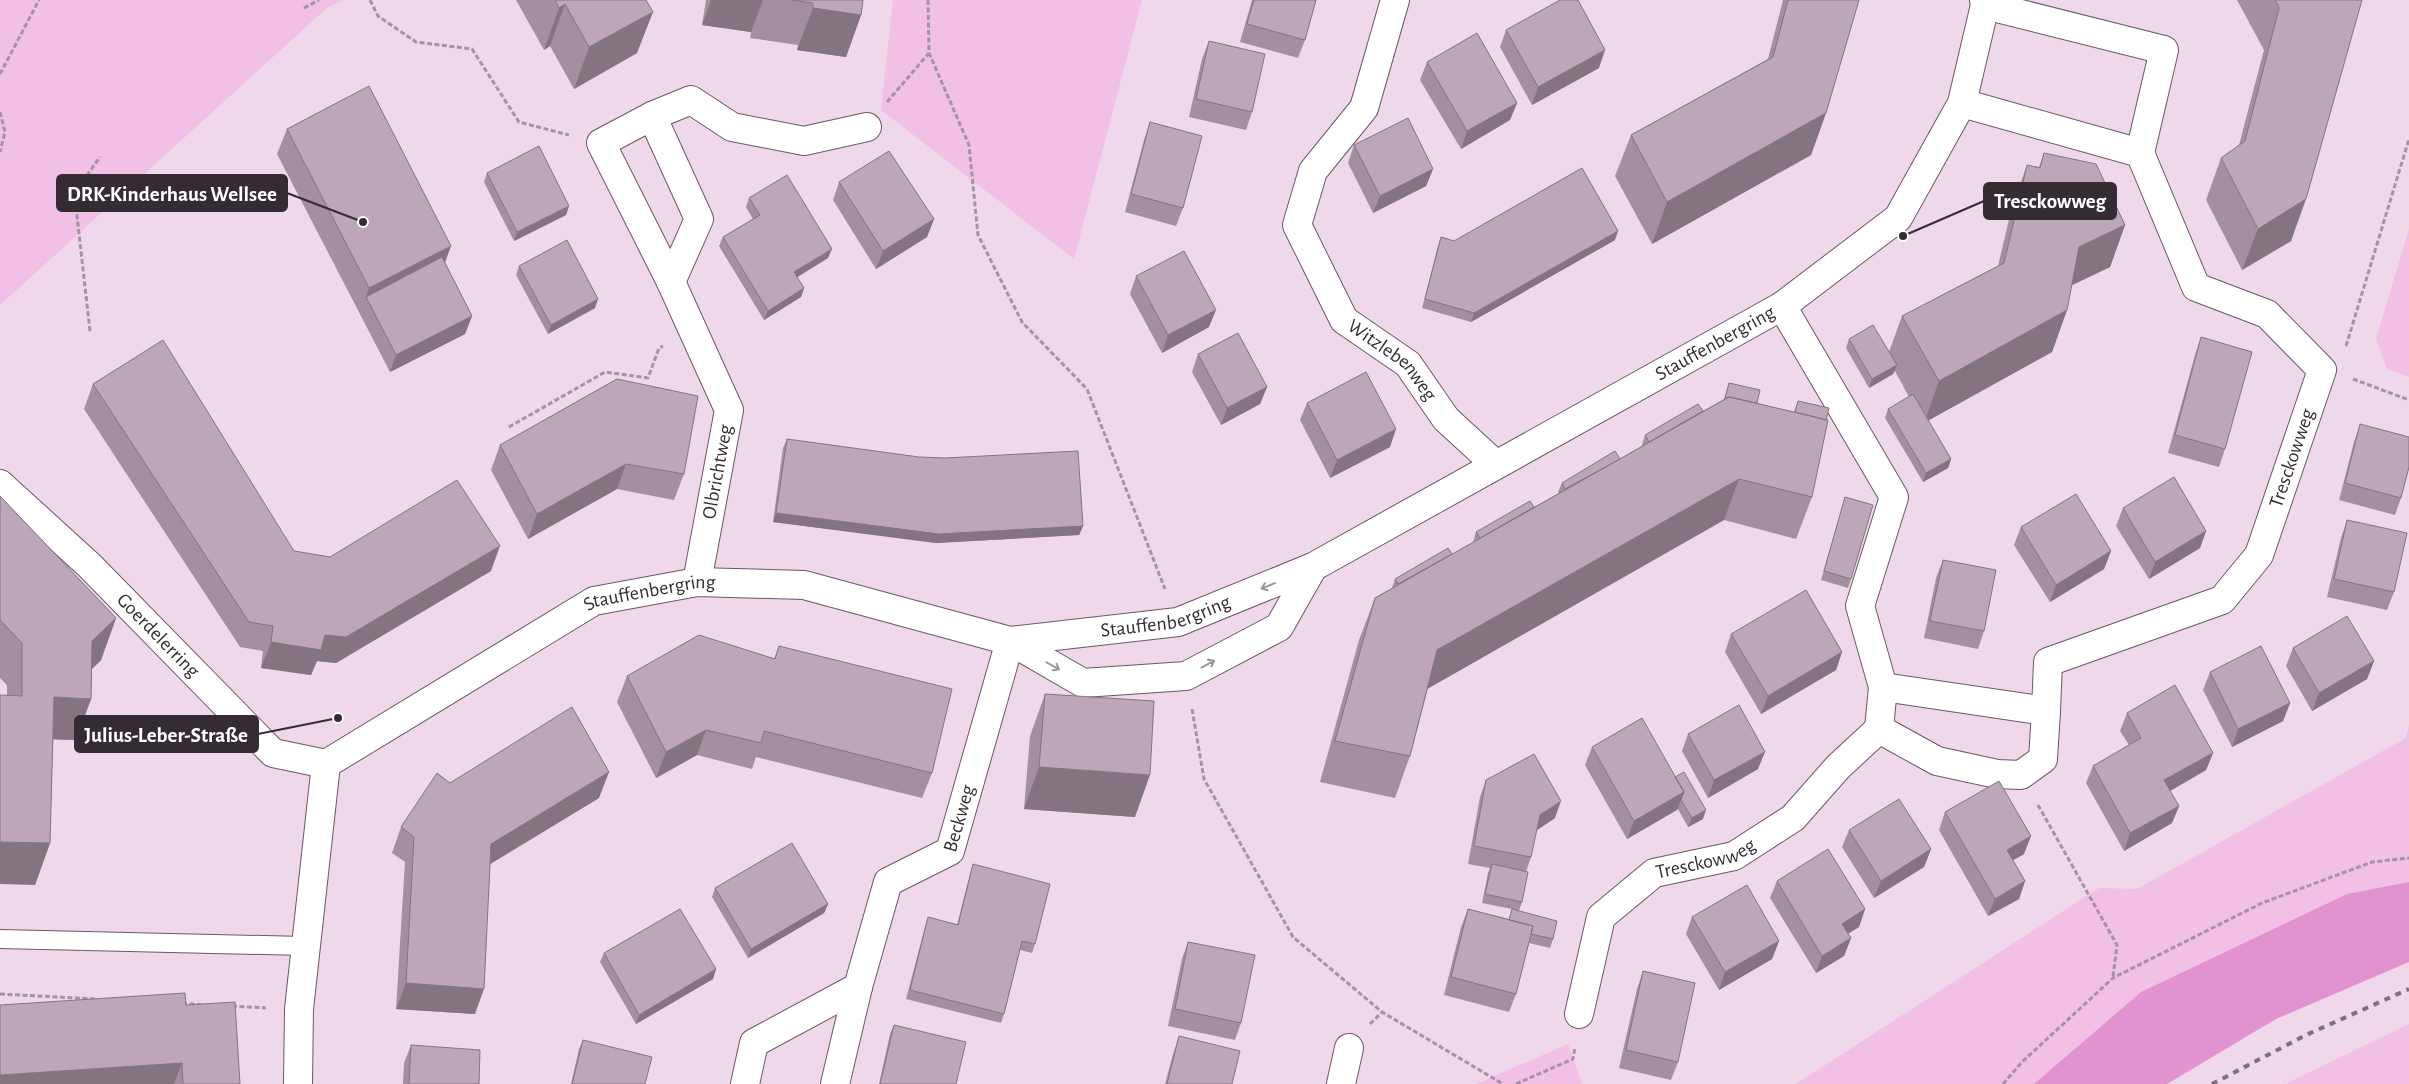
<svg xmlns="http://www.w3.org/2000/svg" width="2409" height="1084" font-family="'Alegreya Sans',sans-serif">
	<rect width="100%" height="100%" fill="#efd8e9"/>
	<path fill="#f2bfe5" d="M 0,0 L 343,0 L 328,7 L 0,305 Z
		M 893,0 L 1142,0 L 1074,259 L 881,110 Z
		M 2409,229 L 2409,377 L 2387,369 L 2376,339 Z
		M 2409,725 L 2409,882 L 2347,894 L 2141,992 L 2034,1084 L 1796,1084 L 2099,888 L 2137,889 L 2406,738 Z
		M 2409,1024 L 2409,1084 L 2285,1084 Z
		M 1568,1044 L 1582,1084 L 1476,1084 Z"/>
	<path fill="#e093ce" d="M 2409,882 L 2409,962 L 2276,1019 L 2167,1084 L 2034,1084 L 2141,992 L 2347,894 Z"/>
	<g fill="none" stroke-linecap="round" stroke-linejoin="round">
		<defs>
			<path id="lane" d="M 0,939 L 304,946"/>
			<g id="street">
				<path id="s1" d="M 1395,0 L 1364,108 L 1313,171 L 1297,225 L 1344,320 L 1408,364 L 1446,419 L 1495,464"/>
				<path d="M 1985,5 L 2164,50 L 2140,153"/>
				<path d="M 652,116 L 699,219 L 671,282"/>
				<path d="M 1782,306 L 1894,497 L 1860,606 L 1883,687 L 1879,729"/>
				<path id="s2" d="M 0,484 L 90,566 L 273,753 L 326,764"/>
				<path id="s3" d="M 697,582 L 729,410 L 671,282 L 601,143 L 652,116 L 691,100 L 732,127 L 804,141 L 867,127"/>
				<path id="s4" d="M 1010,641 L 1178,622 L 1313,567 L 1782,306 L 1898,218 L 1962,103 L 1985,5 L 1984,0"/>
				<path id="s5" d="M 1883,687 L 2046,711 L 2048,662 L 2222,600 L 2259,555 L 2322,370 L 2267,314 L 2196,287 L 2140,153 L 1962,103"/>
				<path id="s6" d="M 326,764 L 594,601 L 697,582 L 804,585 L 1010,641 L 1083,683 L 1186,676 L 1279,627 L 1313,567"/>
				<path id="s7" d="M 1579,1014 L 1601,917 L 1654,873 L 1734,856 L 1793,818 L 1838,767 L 1879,729 L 1937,761 L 1997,774 L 2021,775 L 2043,759 L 2046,711"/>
				<path d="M 298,1084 L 299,1009 L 326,764"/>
				<path d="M 745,1084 L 754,1043 L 858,987"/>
				<path id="s8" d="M 835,1084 L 858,987 L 888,882 L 950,851 L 1010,641"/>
				<path d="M 1341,1084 L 1349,1048"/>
			</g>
		</defs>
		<use href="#lane" stroke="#6c5866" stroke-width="20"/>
		<use href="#street" stroke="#6c5866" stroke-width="30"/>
		<path stroke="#a493a0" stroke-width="3" stroke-dasharray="5 2.5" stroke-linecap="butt" d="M 370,0 L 378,16 L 416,42 L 472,49 L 519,122 L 569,135
			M 928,0 L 929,53 L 969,145 L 978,235 L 1022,322 L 1087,389 L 1165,589
			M 304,8 L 319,0
			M 0,74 L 39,0
			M 887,102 L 929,53
			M 0,112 L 5,132 L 0,152
			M 90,331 L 77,216 L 85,178 L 100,157
			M 2346,346 L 2409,139
			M 2353,379 L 2409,400
			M 509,427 L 605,372 L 648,378 L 659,348 L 663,346
			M 1192,709 L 1204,779 L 1293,937 L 1382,1012 L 1503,1084
			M 2038,805 L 2117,945 L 2113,977
			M 0,994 L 96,999
			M 182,1003 L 203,1005
			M 232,1006 L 266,1008
			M 1370,1024 L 1382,1012
			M 1516,1084 L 1573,1059 L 1575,1047
			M 2003,1084 L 2022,1062 L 2113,978 L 2262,903 L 2372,862 L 2409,858"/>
		<use href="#lane" stroke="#fff" stroke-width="18"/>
		<use href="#street" stroke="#fff" stroke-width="28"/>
		<path stroke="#7e6f7a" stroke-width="4" stroke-dasharray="6 6" stroke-linecap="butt" d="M 2212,1084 L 2306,1035 L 2409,989"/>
	</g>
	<path fill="#a38f9d" d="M 516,0 L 646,0 L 637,53 L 574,89 L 550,46 L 544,50 Z
		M 706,0 L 863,0 L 861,15 L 846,57 L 797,50 L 798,45 L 750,38 L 751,32 L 702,25 Z
		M 1252,0 L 1316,0 L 1305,40 L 1298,58 L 1240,42 Z
		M 1783,0 L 1859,0 L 1826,113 L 1811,155 L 1652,244 L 1615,176 L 1631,135 L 1768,59 Z
		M 2237,0 L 2362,0 L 2291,241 L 2242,270 L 2206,200 L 2221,158 L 2239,145 L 2264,50 Z
		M 1506,30 L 1599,68 L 1532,105 L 1500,47 Z
		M 1209,41 L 1252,112 L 1246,130 L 1189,117 L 1202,59 Z
		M 1427,62 L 1517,103 L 1510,120 L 1461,149 L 1420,80 Z
		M 1150,122 L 1183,208 L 1176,226 L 1125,212 L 1144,140 Z
		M 287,129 L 445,263 L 472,316 L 465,334 L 390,372 L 277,154 Z
		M 1354,145 L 1433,169 L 1426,186 L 1373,213 L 1348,163 Z
		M 2044,153 L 2125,225 L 2110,267 L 2072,285 L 2067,310 L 2052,352 L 1928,420 L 1951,459 L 1948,468 L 1923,482 L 1885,418 L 1888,409 L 1909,397 L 1895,371 L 1893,374 L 1869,388 L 1846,348 L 1849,339 L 1889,352 L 1902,316 L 1998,266 L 2012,207 L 2027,165 L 2039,167 Z
		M 487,173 L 569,206 L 566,215 L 514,241 L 484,182 Z
		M 839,182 L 934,219 L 927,237 L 876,269 L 833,200 Z
		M 749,198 L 828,258 L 797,277 L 804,288 L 801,297 L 764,320 L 719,246 L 723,237 L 753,219 L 746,207 Z
		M 1441,237 L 1454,241 L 1615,240 L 1471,322 L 1422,308 L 1438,246 Z
		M 519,266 L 595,308 L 548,334 L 516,275 Z
		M 1136,276 L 1209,327 L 1162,353 L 1130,294 Z
		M 2201,337 L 2225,449 L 2219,467 L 2168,453 L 2195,355 Z
		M 1198,354 L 1267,387 L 1260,404 L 1221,425 L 1192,372 Z
		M 617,379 L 684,474 L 674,500 L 617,489 L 528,539 L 491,470 L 500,445 Z
		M 1729,383 L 1757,403 L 1794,412 L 1798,401 L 1812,497 L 1796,539 L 1724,520 L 1428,688 L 1410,756 L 1395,798 L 1320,782 L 1359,640 L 1375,598 L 1392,588 L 1395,579 L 1452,554 L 1473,542 L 1476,532 L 1534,507 L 1559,493 L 1558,492 L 1562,483 L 1620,459 L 1642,446 L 1642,445 L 1645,435 L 1703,411 L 1724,399 Z
		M 93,384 L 294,551 L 330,557 L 491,571 L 336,663 L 317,661 L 311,675 L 261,668 L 263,651 L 240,647 L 84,409 Z
		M 1307,403 L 1390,447 L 1330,478 L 1300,420 Z
		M 2360,424 L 2401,498 L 2395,515 L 2339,500 L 2354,442 Z
		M 787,439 L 1083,526 L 1079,535 L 936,543 L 773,522 L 783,448 Z
		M 0,496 L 116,618 L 101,660 L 92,669 L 91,699 L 76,740 L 53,739 L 50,843 L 35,885 L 7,696 L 7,685 L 0,678 Z
		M 1845,497 L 1851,579 L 1848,588 L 1821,580 Z
		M 2123,508 L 2206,531 L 2200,548 L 2149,579 L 2116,526 Z
		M 2347,520 L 2394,592 L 2387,610 L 2327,597 L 2341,538 Z
		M 2021,527 L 2111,551 L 2104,569 L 2050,602 L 2014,545 Z
		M 1943,560 L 1984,631 L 1978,649 L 1924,638 L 1936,578 Z
		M 1731,634 L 1842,652 L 1836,670 L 1761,714 L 1725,652 Z
		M 779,646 L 932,773 L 922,798 L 756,757 L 752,769 L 697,755 L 656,778 L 617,702 L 627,676 L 774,659 Z
		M 2293,648 L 2374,661 L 2367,679 L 2312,711 L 2286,666 Z
		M 2210,672 L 2290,703 L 2283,721 L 2232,747 L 2203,690 Z
		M 1045,694 L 1135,817 L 1024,809 L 1030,736 Z
		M 2127,713 L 2213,753 L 2206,770 L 2170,791 L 2179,806 L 2172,823 L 2124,851 L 2086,783 L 2093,766 L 2129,745 L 2120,731 Z
		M 1688,734 L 1758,769 L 1708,798 L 1682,751 Z
		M 1592,747 L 1675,777 L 1703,819 L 1688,827 L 1678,809 L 1627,839 L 1585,765 Z
		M 1486,780 L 1555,818 L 1536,830 L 1531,857 L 1526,872 L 1522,902 L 1519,911 L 1553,939 L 1550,948 L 1529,943 L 1516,994 L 1509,1012 L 1444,995 L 1461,927 L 1468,909 L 1509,919 L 1512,909 L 1482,903 L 1488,873 L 1490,868 L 1468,864 L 1480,797 Z
		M 450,783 L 599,798 L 490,864 L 475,1014 L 396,1009 L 405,862 L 392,853 L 401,827 Z
		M 1945,812 L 2024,854 L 2013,860 L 2025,881 L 2019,899 L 1988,916 L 1939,830 Z
		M 1849,830 L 1931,849 L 1924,867 L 1874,898 L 1842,847 Z
		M 973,864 L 1035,944 L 1032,953 L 1020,950 L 1004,1014 L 1001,1023 L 906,999 L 925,927 L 928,917 L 957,925 L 970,874 Z
		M 1777,881 L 1865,909 L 1859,927 L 1848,934 L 1851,938 L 1844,956 L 1816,973 L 1770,898 Z
		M 715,888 L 828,904 L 824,913 L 748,958 L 712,897 Z
		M 1692,917 L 1779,941 L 1772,959 L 1719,990 L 1686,934 Z
		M 1188,942 L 1241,1023 L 1235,1040 L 1168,1026 L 1182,959 Z
		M 604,953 L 716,969 L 713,979 L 636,1024 L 600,962 Z
		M 1643,971 L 1678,1062 L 1671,1080 L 1619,1068 L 1637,989 Z
		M 186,1005 L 240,1084 L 0,1084 Z
		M 894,1025 L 956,1084 L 879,1084 L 890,1034 Z
		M 1179,1036 L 1232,1084 L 1165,1084 L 1173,1054 Z
		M 583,1040 L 645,1084 L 571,1084 L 579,1049 Z
		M 411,1045 L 479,1084 L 403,1084 L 404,1063 Z"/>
	<path fill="#847480" d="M 711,0 L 763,0 L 751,32 L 702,25 Z
		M 565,4 L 550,46 L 544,50 L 559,8 Z
		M 813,8 L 861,15 L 846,57 L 797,50 Z
		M 653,12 L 637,53 L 574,89 L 589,47 Z
		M 1605,50 L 1599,68 L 1532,105 L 1538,87 Z
		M 1517,103 L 1510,120 L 1461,149 L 1467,131 Z
		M 1826,113 L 1811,155 L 1652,244 L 1667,202 Z
		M 1433,169 L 1426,186 L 1373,213 L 1380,196 Z
		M 2306,199 L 2291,241 L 2242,270 L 2258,229 Z
		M 569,206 L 566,215 L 514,241 L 517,232 Z
		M 934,219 L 927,237 L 876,269 L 883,251 Z
		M 2125,225 L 2110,267 L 2064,289 L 2079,247 Z
		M 1618,231 L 1615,240 L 1471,322 L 1474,313 Z
		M 451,246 L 442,271 L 366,297 L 360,314 L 369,288 Z
		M 832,249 L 828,258 L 791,281 L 794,272 Z
		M 804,288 L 801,297 L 764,320 L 768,311 Z
		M 598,299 L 595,308 L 548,334 L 551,325 Z
		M 1216,310 L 1209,327 L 1162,353 L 1168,335 Z
		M 2067,310 L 2052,352 L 1924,423 L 1939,381 Z
		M 472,316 L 465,334 L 390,372 L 396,355 Z
		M 1897,365 L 1893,374 L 1869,388 L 1872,379 Z
		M 1267,387 L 1260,404 L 1221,425 L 1227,408 Z
		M 1396,429 L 1390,447 L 1330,478 L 1337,460 Z
		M 1951,459 L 1948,468 L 1923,482 L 1926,473 Z
		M 626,464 L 617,489 L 528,539 L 537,514 Z
		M 1739,479 L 1724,520 L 1422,692 L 1437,650 Z
		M 776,513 L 1083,526 L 1079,535 L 936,543 L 773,522 Z
		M 2206,531 L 2200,548 L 2149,579 L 2155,562 Z
		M 500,546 L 491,571 L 336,663 L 317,661 L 311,675 L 261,668 L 271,642 L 325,635 Z
		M 2111,551 L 2104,569 L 2050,602 L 2056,585 Z
		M 116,618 L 101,660 L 77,683 L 92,641 Z
		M 1842,652 L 1836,670 L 1761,714 L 1768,696 Z
		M 2374,661 L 2367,679 L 2312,711 L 2319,693 Z
		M 54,697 L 91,699 L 76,740 L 39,739 Z
		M 2290,703 L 2283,721 L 2232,747 L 2238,729 Z
		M 706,730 L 697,755 L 656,778 L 666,752 Z
		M 1765,752 L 1758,769 L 1708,798 L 1714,780 Z
		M 2213,753 L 2206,770 L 2158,798 L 2164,780 Z
		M 1039,767 L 1150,775 L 1135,817 L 1024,809 Z
		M 609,772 L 599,798 L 482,869 L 491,844 Z
		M 1684,792 L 1677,810 L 1627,839 L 1634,821 Z
		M 1561,801 L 1555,818 L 1533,833 L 1540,815 Z
		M 2179,806 L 2172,823 L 2124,851 L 2130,833 Z
		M 1706,810 L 1703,819 L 1688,827 L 1692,818 Z
		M 2031,836 L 2024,854 L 2001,867 L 2007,850 Z
		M 0,842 L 50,843 L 35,885 L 0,884 Z
		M 1931,849 L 1924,867 L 1874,898 L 1881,881 Z
		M 2025,881 L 2019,899 L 1988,916 L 1995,899 Z
		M 828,904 L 824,913 L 748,958 L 751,949 Z
		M 1865,909 L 1859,927 L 1835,941 L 1842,924 Z
		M 1851,938 L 1844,956 L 1816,973 L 1822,956 Z
		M 1779,941 L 1772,959 L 1719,990 L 1725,972 Z
		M 716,969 L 713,979 L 636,1024 L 639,1015 Z
		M 406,983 L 484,989 L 475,1014 L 396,1009 Z
		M 182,1063 L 174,1084 L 0,1084 L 0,1075 Z"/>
	<path fill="#bda6b7" stroke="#847480" d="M 555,0 L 646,0 L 653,12 L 589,47 L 565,4 L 559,8 Z
		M 791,0 L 863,0 L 861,15 L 813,8 L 813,3 Z
		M 1254,0 L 1316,0 L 1305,40 L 1247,24 Z
		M 1560,0 L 1578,0 L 1605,50 L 1538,87 L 1506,30 Z
		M 1788,0 L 1859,0 L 1826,113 L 1667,202 L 1631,135 L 1773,57 Z
		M 2275,0 L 2362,0 L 2306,199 L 2258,229 L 2221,158 L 2245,141 L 2279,8 Z
		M 1477,33 L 1517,103 L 1467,131 L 1427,62 Z
		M 1209,41 L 1265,54 L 1252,112 L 1196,99 Z
		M 369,86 L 451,246 L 369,288 L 287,129 Z
		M 1408,118 L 1433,169 L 1380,196 L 1354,145 Z
		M 1150,122 L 1202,136 L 1183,208 L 1131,194 Z
		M 539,146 L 569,206 L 517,232 L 487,173 Z
		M 889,151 L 934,219 L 883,251 L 839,182 Z
		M 2044,153 L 2096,164 L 2125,225 L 2079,247 L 2067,310 L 1939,381 L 1902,316 L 2004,263 L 2027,165 L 2040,168 Z
		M 1582,168 L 1618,231 L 1474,313 L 1425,299 L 1441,237 L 1454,241 Z
		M 787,175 L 832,249 L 794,272 L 804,288 L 768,311 L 723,237 L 760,215 L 749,198 Z
		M 567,240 L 598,299 L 551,325 L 519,266 Z
		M 1184,251 L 1216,310 L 1168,335 L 1136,276 Z
		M 442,257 L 472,316 L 396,355 L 366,297 Z
		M 1873,325 L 1897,365 L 1872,379 L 1849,339 Z
		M 1238,333 L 1267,387 L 1227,408 L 1198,354 Z
		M 2201,337 L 2252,352 L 2225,449 L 2175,435 Z
		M 163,340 L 294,551 L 330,557 L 457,480 L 500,546 L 346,637 L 325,635 L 321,650 L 271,642 L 273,626 L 249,622 L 93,384 Z
		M 1366,372 L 1396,429 L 1337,460 L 1307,403 Z
		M 617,379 L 698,396 L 684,474 L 626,464 L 537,514 L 500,445 Z
		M 1729,383 L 1760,390 L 1757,403 L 1729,397 L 1725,398 Z
		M 1913,394 L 1951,459 L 1926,473 L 1888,409 Z
		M 1729,397 L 1828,420 L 1812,497 L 1739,479 L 1437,650 L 1410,756 L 1335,741 L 1375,598 Z
		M 1798,401 L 1829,408 L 1826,420 L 1795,412 Z
		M 1698,404 L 1703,411 L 1649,442 L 1645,435 Z
		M 2360,424 L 2409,437 L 2409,467 L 2401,498 L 2345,483 Z
		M 787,439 L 919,457 L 945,458 L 1078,451 L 1083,526 L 939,534 L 776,513 Z
		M 1615,451 L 1620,459 L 1565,489 L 1562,483 Z
		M 2174,477 L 2206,531 L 2155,562 L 2123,508 Z
		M 2076,494 L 2111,551 L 2056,585 L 2021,527 Z
		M 0,496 L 116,618 L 92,641 L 91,699 L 54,697 L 50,843 L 0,842 L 0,695 L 22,696 L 22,643 L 0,620 Z
		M 1845,497 L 1873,505 L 1851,579 L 1824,571 Z
		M 1530,501 L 1534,507 L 1480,538 L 1476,532 Z
		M 2347,520 L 2407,533 L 2394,592 L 2334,579 Z
		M 1448,548 L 1452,554 L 1398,584 L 1395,579 Z
		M 1943,560 L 1996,570 L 1984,631 L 1930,621 Z
		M 1806,590 L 1842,652 L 1768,696 L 1731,634 Z
		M 2347,616 L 2374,661 L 2319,693 L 2293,648 Z
		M 699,635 L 775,659 L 779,646 L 952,689 L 932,773 L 764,731 L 761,743 L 706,730 L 666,752 L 627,676 Z
		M 2261,646 L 2290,703 L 2238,729 L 2210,672 Z
		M 2175,685 L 2213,753 L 2164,780 L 2179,806 L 2130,833 L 2093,766 L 2141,738 L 2127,713 Z
		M 1045,694 L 1154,701 L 1150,775 L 1039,767 Z
		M 1739,705 L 1765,752 L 1714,780 L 1688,734 Z
		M 572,707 L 609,772 L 491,844 L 484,989 L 406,983 L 414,837 L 401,827 L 437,773 L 450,783 Z
		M 1642,718 L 1684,792 L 1634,821 L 1592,747 Z
		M 1534,754 L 1561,801 L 1540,815 L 1531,857 L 1474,846 L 1486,780 Z
		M 1684,772 L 1706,810 L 1692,818 L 1681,800 L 1684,792 L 1675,777 Z
		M 1999,781 L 2031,836 L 2007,850 L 2025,881 L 1995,899 L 1945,812 Z
		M 1899,799 L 1931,849 L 1881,881 L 1849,830 Z
		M 792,843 L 828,904 L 751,949 L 715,888 Z
		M 1828,849 L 1865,909 L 1842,924 L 1851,938 L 1822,956 L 1777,881 Z
		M 973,864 L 1050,884 L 1035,944 L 1022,941 L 1004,1014 L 910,990 L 928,917 L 958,925 Z
		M 1492,864 L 1528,872 L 1522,902 L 1485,894 Z
		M 1747,885 L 1779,941 L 1725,972 L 1692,917 Z
		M 680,909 L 716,969 L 639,1015 L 604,953 Z
		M 1468,909 L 1533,926 L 1516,994 L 1451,977 Z
		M 1512,909 L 1557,921 L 1553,939 L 1531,934 L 1533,926 L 1509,920 Z
		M 1188,942 L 1255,955 L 1241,1023 L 1175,1009 Z
		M 1643,971 L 1695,983 L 1678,1062 L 1626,1050 Z
		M 185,993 L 186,1005 L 235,1002 L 240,1084 L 183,1084 L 182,1063 L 0,1075 L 0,1005 Z
		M 894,1025 L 966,1042 L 956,1084 L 880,1084 Z
		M 1179,1036 L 1240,1051 L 1232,1084 L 1167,1084 Z
		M 583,1040 L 652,1057 L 645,1084 L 572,1084 Z
		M 411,1045 L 480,1050 L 479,1084 L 409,1084 Z"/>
	<defs><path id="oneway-shaft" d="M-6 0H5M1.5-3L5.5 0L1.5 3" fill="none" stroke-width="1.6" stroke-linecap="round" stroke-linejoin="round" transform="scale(1.25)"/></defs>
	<g stroke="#9a9699">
		<use href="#oneway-shaft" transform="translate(1268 586) rotate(158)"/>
		<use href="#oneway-shaft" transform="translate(1208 664) rotate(-28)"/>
		<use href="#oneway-shaft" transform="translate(1053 666) rotate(30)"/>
	</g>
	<g text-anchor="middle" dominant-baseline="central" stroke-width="5" stroke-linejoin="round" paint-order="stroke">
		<g font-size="20" fill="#352c33" stroke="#fff">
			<text stroke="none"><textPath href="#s4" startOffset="775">Stauffenbergring</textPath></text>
			<text stroke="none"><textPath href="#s1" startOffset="419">Witzlebenweg</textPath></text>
			<text stroke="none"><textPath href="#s5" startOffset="559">Tresckowweg</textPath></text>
			<text stroke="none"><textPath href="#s3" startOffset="112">Olbrichtweg</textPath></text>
			<text stroke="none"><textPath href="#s6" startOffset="370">Stauffenbergring</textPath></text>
			<text stroke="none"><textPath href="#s4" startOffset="158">Stauffenbergring</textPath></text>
			<text stroke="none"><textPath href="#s2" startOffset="219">Goerdelerring</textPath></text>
			<text stroke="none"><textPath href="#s8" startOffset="312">Beckweg</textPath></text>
			<text stroke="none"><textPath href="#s7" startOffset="222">Tresckowweg</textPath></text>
		</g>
	</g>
	<path fill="none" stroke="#352c33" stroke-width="2" d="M363 222L287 193M1903 236L1984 201M338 718L258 734"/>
	<g fill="#352c33" stroke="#fff" stroke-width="2">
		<circle cx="363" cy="222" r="5"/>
		<circle cx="1903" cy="236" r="5"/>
		<circle cx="338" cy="718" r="5"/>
	</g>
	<g fill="#352c33" stroke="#352c33" stroke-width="2">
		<rect x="57" y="175" width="230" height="36" rx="5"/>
		<rect x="1984" y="183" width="132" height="36" rx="5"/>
		<rect x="75" y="716" width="183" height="36" rx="5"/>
	</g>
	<g font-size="21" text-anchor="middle" font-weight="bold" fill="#fff">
		<text x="172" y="201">DRK-Kinderhaus Wellsee</text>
		<text x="2050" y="208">Tresckowweg</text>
		<text x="166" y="742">Julius-Leber-Straße</text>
	</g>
</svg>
